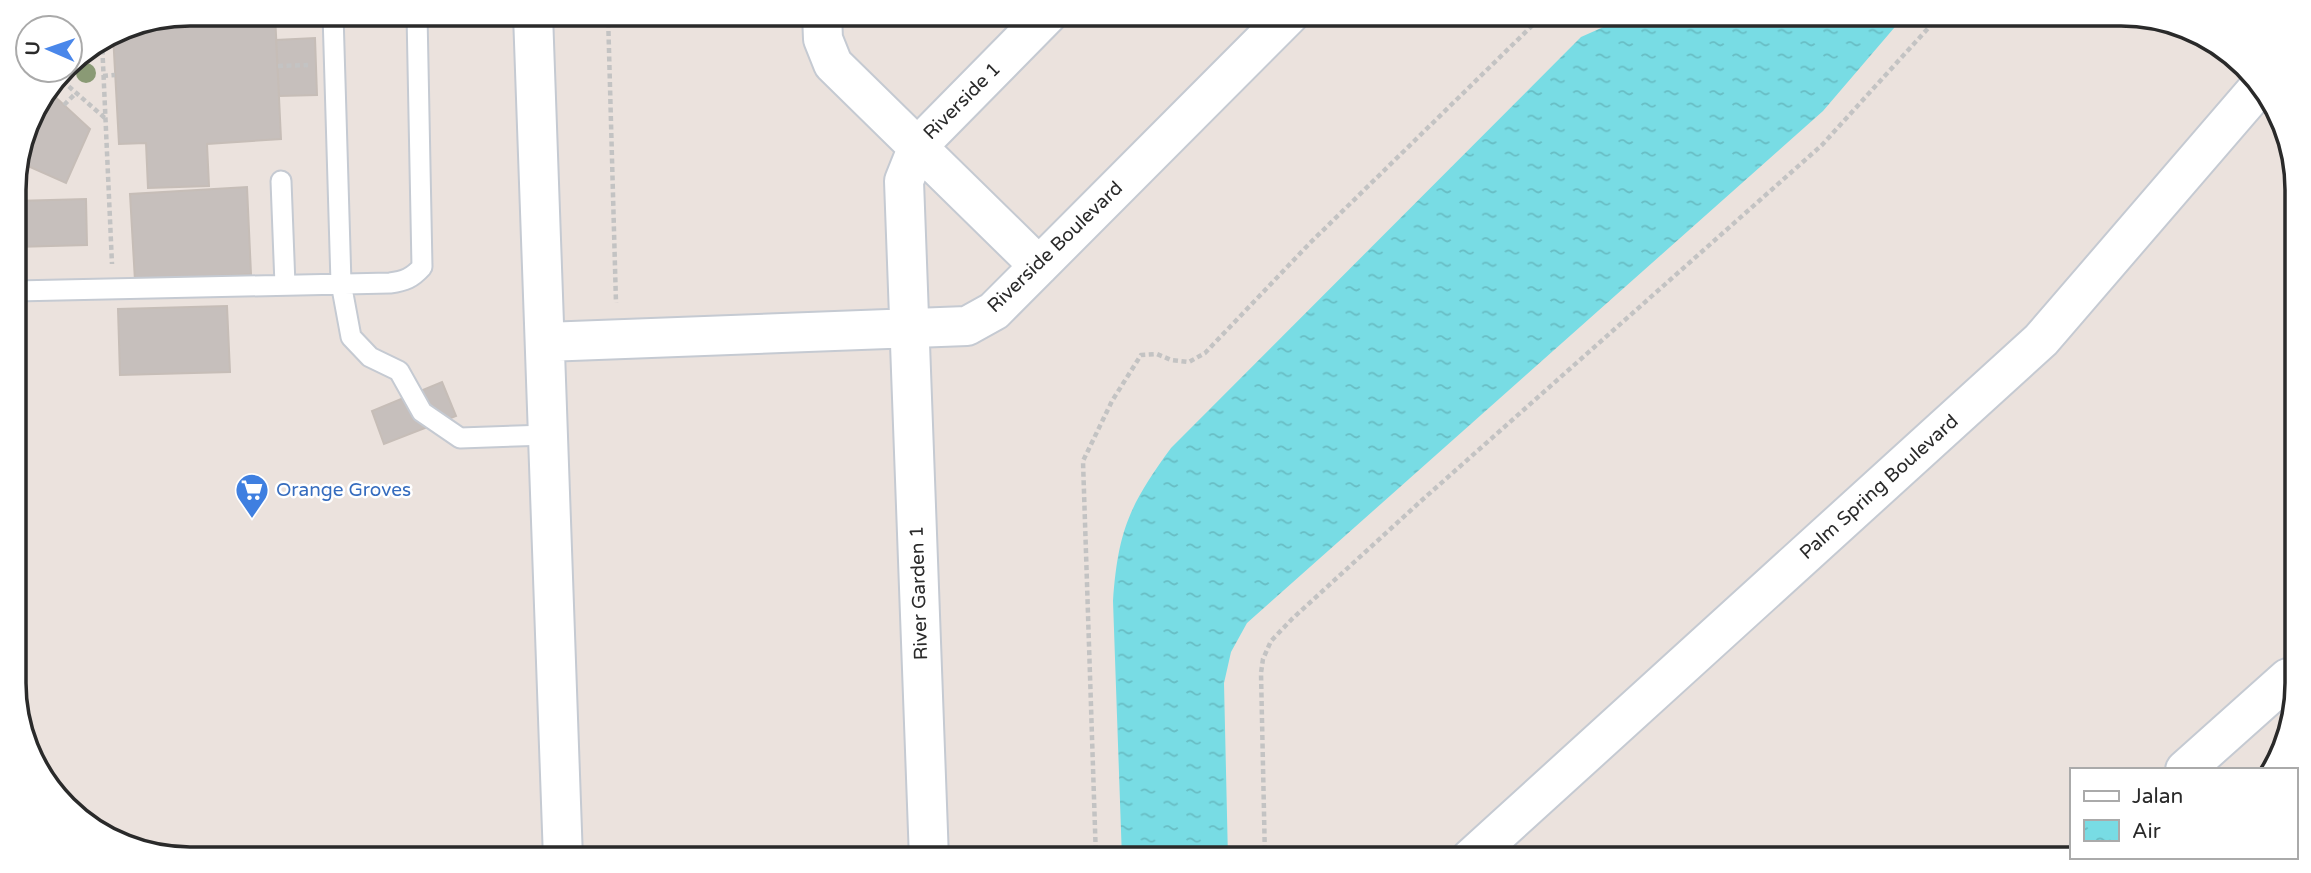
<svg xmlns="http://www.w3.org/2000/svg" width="2311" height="873" font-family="'Varela Round',sans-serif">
	<defs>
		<pattern id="water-ripples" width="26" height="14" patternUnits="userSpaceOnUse" patternTransform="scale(1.75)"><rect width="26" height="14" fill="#78dce4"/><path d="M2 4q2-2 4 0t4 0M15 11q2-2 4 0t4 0" fill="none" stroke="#68bdc4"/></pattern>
	</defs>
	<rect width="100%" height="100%" fill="#ebe2dd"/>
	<path fill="url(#water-ripples)" d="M 1647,14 L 1906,14 L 1823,111 L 1247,623 L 1231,652 L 1224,683 L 1228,859 L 1122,859 L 1113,601 C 1118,530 1130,504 1171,448 L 1581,37 L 1617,21 Z"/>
	<path fill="#c6bfbc" stroke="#c6bdb7" stroke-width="2" d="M 190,14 L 275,14 L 281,139 L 207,144 L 209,186 L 148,188 L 146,143 L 119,144 L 113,34 L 123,27 Z
		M 315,38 L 317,95 L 279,96 L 276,40 Z
		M 51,93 L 90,129 L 66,183 L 21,163 Z
		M 247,187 L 251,274 L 135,281 L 130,194 Z
		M 86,199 L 87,245 L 15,247 L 15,201 Z
		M 227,306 L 230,372 L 120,375 L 118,309 Z
		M 442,382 L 456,416 L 384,444 L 372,411 Z"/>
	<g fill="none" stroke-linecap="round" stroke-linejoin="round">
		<defs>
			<path id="service" d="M 333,14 L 341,283 L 351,337 L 370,357 L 399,371 L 422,412 L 460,438 L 548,435
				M 281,181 L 285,285
				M 15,291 L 390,283 C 405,281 412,278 422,267 L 417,14"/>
			<path id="minor" d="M 533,14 L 563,859
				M 822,14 L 823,39 L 833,64 L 1039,266
				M 545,342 L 967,326 L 994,311 L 1290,14
				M 2185,770 L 2288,678
				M 929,859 L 904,181 L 918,146 L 1048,14
				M 1470,859 L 2041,340 L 2259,87
				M 2084,859 L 2086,857"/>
		</defs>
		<use href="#service" stroke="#c5cad2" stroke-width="23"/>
		<use href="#minor" stroke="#c5cad2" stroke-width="42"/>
		<path stroke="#c3c3c3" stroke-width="4.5" stroke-dasharray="5 3.5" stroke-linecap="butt" d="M 608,14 L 616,303
			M 102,41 L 112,264
			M 87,50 L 102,49
			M 278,66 L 308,65
			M 63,71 L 66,84 L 106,119
			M 103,76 L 115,75
			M 64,105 L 76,93
			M 1096,859 L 1083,461 L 1112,401 L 1141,355 L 1157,354 L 1171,360 L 1189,362 L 1205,353 L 1310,243 L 1544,14
			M 1265,859 L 1261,673 L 1263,659 L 1271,641 L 1292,619 L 1421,501 L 1822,145 L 1941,14"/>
		<use href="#service" stroke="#fff" stroke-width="19"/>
		<use href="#minor" stroke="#fff" stroke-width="38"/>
	</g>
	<circle fill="#8a9a75" cx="86" cy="73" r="10"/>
	<defs>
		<symbol id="supermarket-pin" viewBox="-11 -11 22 30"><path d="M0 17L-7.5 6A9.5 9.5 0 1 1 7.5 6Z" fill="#3f7fe0" stroke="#fff"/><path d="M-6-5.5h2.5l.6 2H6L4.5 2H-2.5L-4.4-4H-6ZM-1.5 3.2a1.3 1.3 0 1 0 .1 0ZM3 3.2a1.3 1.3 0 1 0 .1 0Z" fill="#fff"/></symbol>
	</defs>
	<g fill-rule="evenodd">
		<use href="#supermarket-pin" x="233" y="471" width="38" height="52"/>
	</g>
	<g text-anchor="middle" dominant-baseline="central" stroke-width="5" stroke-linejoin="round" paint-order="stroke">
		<g font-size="19" fill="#2a2a2a" stroke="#fff">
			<text transform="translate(962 101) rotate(-45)">Riverside 1</text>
			<text transform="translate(1055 247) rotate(-44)">Riverside Boulevard</text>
			<text transform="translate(1879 487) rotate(-42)">Palm Spring Boulevard</text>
			<text transform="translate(919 593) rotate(-92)">River Garden 1</text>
		</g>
		<g font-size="19" fill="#366cbe" stroke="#fff" text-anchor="start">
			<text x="276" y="490">Orange Groves</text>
		</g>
	</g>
	<path d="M0 0H2311V873H0ZM190 26H2121A164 164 0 0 1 2285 190V683A164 164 0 0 1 2121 847H190A164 164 0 0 1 26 683V190A164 164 0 0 1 190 26Z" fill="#fff" fill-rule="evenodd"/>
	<path fill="none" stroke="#2a2a2a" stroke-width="3.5" d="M190 26H2121A164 164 0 0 1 2285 190V683A164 164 0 0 1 2121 847H190A164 164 0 0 1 26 683V190A164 164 0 0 1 190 26Z"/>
	<rect x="2070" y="768" width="228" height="91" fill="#ffffff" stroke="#aaaaaa" stroke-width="2"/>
	<rect x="2084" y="791" width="35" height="10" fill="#ffffff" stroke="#aaaaaa" stroke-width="2"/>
	<text x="2132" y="803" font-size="21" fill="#2a2a2a">Jalan</text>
	<rect x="2084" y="820" width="35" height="21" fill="url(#water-ripples)" stroke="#aaaaaa" stroke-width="2"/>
	<text x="2132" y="838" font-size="21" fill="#2a2a2a">Air</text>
	<g transform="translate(49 49) rotate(272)"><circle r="33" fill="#ffffff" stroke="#aaaaaa" stroke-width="2"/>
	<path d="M0-5L12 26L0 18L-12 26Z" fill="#4a87ea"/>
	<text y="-10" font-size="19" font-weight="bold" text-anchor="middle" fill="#2a2a2a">U</text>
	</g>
</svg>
